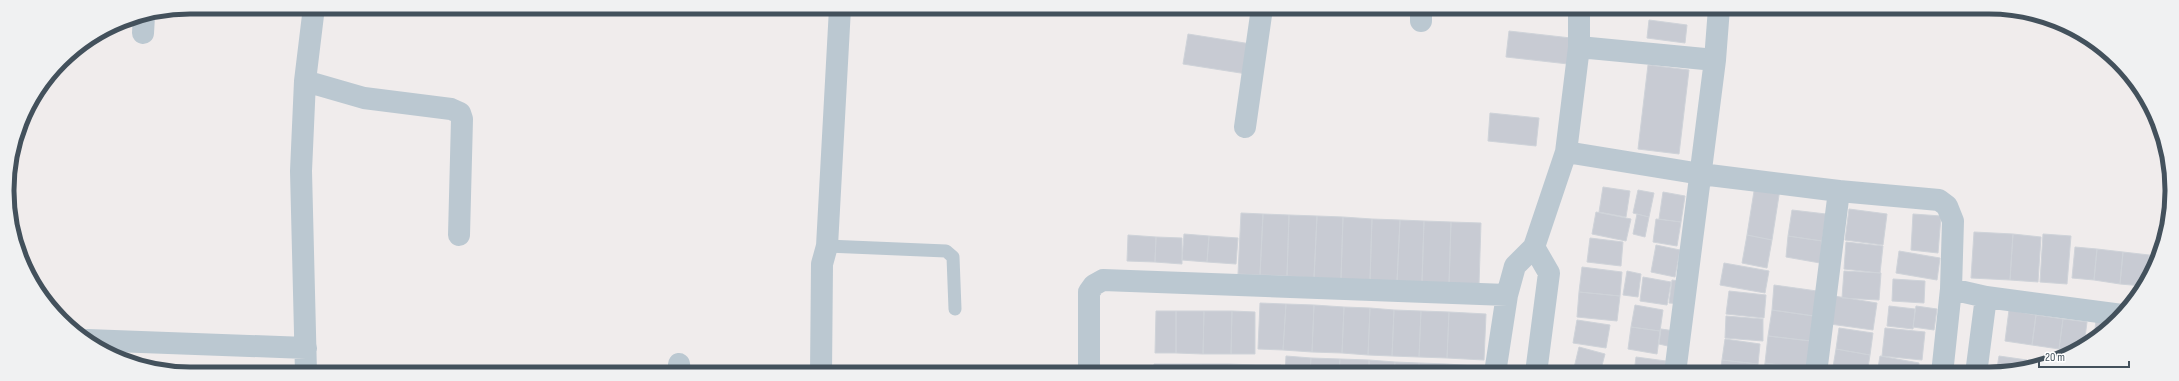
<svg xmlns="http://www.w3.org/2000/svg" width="2179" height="381" font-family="'Sofia Sans Condensed',sans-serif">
	<rect width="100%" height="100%" fill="#f0ecec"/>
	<path fill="#c8cbd3" stroke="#cfd3d9" d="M 1649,20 L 1687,25 L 1685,43 L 1647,38 Z
		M 1509,31 L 1571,38 L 1568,64 L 1506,57 Z
		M 1188,34 L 1251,44 L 1247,74 L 1183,64 Z
		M 1648,65 L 1689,70 L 1679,154 L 1638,149 Z
		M 1490,113 L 1539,118 L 1536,146 L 1488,141 Z
		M 1755,185 L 1780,189 L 1772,240 L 1747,235 Z
		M 1603,187 L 1630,191 L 1626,217 L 1599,212 Z
		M 1638,190 L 1654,193 L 1649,217 L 1633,213 Z
		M 1663,192 L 1685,196 L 1681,222 L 1659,219 Z
		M 1849,209 L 1887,214 L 1883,245 L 1845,240 Z
		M 1792,210 L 1826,214 L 1822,241 L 1788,236 Z
		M 1596,212 L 1631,219 L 1626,241 L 1592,234 Z
		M 1241,213 L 1263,214 L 1260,275 L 1238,274 Z
		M 1263,214 L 1289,215 L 1287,276 L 1260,275 Z
		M 1637,214 L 1649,217 L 1645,237 L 1633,234 Z
		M 1913,214 L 1941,216 L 1938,253 L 1911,250 Z
		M 1289,215 L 1317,216 L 1314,278 L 1287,276 Z
		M 1317,216 L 1343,217 L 1341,279 L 1314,278 Z
		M 1343,217 L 1372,219 L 1370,280 L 1341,279 Z
		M 1372,219 L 1400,220 L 1397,282 L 1370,280 Z
		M 1656,219 L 1681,222 L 1677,246 L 1653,242 Z
		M 1400,220 L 1424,221 L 1422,282 L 1397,282 Z
		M 1424,221 L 1451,222 L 1449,284 L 1422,282 Z
		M 1451,222 L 1481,223 L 1479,285 L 1449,284 Z
		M 1974,232 L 2013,234 L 2010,280 L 1971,278 Z
		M 1184,234 L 1209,236 L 1207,262 L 1182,260 Z
		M 2013,234 L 2041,237 L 2038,282 L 2010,280 Z
		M 2043,234 L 2071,236 L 2067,284 L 2040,282 Z
		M 1128,235 L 1156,237 L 1155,262 L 1127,261 Z
		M 1747,235 L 1772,240 L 1767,268 L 1742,263 Z
		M 1209,236 L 1238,238 L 1236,264 L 1207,262 Z
		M 1788,236 L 1822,241 L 1820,263 L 1786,257 Z
		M 1156,237 L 1182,238 L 1182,264 L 1155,262 Z
		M 1590,238 L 1623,242 L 1621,266 L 1587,262 Z
		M 1846,242 L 1883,246 L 1880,273 L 1844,269 Z
		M 1656,245 L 1680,250 L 1675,277 L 1651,272 Z
		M 2075,247 L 2097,249 L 2094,280 L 2072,278 Z
		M 2097,249 L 2123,252 L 2120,284 L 2094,280 Z
		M 1899,251 L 1940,258 L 1937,280 L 1896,273 Z
		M 2123,252 L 2149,255 L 2146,281 L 2143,286 L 2120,284 Z
		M 2149,255 L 2158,256 L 2153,272 L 2146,281 Z
		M 1724,263 L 1769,271 L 1765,293 L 1720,285 Z
		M 1582,267 L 1622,272 L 1620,296 L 1579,292 Z
		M 1627,271 L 1641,274 L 1638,297 L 1623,295 Z
		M 1844,271 L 1881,273 L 1879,300 L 1842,298 Z
		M 1643,277 L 1671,282 L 1667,305 L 1640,301 Z
		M 1893,279 L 1925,281 L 1924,303 L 1892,301 Z
		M 1672,280 L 1686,282 L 1683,304 L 1669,303 Z
		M 1774,285 L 1817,291 L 1814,316 L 1772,310 Z
		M 1729,291 L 1766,295 L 1764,318 L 1726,314 Z
		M 1579,292 L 1620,296 L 1617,321 L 1577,317 Z
		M 1834,296 L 1877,303 L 1873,330 L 1830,324 Z
		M 1260,303 L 1286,304 L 1283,350 L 1258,349 Z
		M 1286,304 L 1314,305 L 1312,352 L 1283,350 Z
		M 1314,305 L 1344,307 L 1342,353 L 1312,352 Z
		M 1635,305 L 1663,310 L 1660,331 L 1631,327 Z
		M 1889,306 L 1915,309 L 1913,329 L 1887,326 Z
		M 1916,306 L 1937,309 L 1934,330 L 1913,327 Z
		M 1344,307 L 1370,308 L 1368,355 L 1342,353 Z
		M 1370,308 L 1394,310 L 1392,356 L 1368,355 Z
		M 1394,310 L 1421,311 L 1419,357 L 1392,356 Z
		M 1772,310 L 1814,316 L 1811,341 L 1768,336 Z
		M 2009,310 L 2036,315 L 2032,345 L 2005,341 Z
		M 1156,311 L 1176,311 L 1176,353 L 1155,353 Z
		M 1176,311 L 1204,311 L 1203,354 L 1176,353 Z
		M 1204,311 L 1232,311 L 1231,354 L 1203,354 Z
		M 1232,311 L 1255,312 L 1255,354 L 1231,354 Z
		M 1421,311 L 1449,312 L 1447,358 L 1419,357 Z
		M 1449,312 L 1486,314 L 1484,360 L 1447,358 Z
		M 2036,315 L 2063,319 L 2059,349 L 2032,345 Z
		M 1726,316 L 1763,319 L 1763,341 L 1725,338 Z
		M 2063,319 L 2087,322 L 2084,345 L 2075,351 L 2059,349 Z
		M 1577,320 L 1610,325 L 1606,348 L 1573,343 Z
		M 2096,320 L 2115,323 L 2094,338 Z
		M 1631,327 L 1660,331 L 1657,354 L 1628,349 Z
		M 1839,328 L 1873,333 L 1870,355 L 1836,349 Z
		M 1885,328 L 1925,332 L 1922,360 L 1882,356 Z
		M 1661,329 L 1675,331 L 1672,347 L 1659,344 Z
		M 1768,336 L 1811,341 L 1807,369 L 1765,363 Z
		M 1725,339 L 1760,344 L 1758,364 L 1722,360 Z
		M 1579,347 L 1605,354 L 1600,373 L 1574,368 Z
		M 1836,349 L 1870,355 L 1867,374 L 1832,373 Z
		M 1286,356 L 1311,358 L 1310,373 L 1285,373 Z
		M 1880,356 L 1919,363 L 1918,374 L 1877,374 Z
		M 1999,356 L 2027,360 L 2026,367 L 1996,374 Z
		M 1636,357 L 1666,361 L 1664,373 L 1634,373 Z
		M 1311,358 L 1340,359 L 1339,373 L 1310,373 Z
		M 1340,359 L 1369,360 L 1369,373 L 1339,373 Z
		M 1369,360 L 1395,362 L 1394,373 L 1369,373 Z
		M 1722,360 L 1758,364 L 1757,373 L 1720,373 Z
		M 2028,360 L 2044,362 L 2027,366 Z
		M 1395,362 L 1419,363 L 1419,373 L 1394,373 Z
		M 1419,363 L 1447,364 L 1446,373 L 1419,373 Z
		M 1765,363 L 1807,369 L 1807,373 L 1764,373 Z
		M 1154,364 L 1181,364 L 1181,373 L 1154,373 Z
		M 1181,364 L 1201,364 L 1201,373 L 1181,373 Z
		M 1201,364 L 1229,364 L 1229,373 L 1201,373 Z
		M 1229,364 L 1256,365 L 1256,373 L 1229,373 Z
		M 1447,364 L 1474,366 L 1474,373 L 1446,373 Z
		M 1256,365 L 1281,365 L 1280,373 L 1256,373 Z"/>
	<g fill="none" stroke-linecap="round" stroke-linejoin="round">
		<path stroke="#bbc8d1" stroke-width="13" d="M 827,246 L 946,251 L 953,257 L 955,309"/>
		<path stroke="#bbc8d1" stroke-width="22" d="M 1421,8 L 1421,21
			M 1579,8 L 1579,47 L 1566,152 L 1701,174 L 1839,191 L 1939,200 L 1947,206 L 1953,221 L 1951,289 L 1942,374
			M 143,33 L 144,16
			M 1579,47 L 1715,60
			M 305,81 L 364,98 L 451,109 L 460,113 L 462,119 L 459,235
			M 1245,127 L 1262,8
			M 1534,247 L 1549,273 L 1536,373
			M 1951,289 L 1986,297 L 2122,315
			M 87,340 L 306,348
			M 679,364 L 680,373
			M 306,373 L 301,171 L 305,81 L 314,7
			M 821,373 L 822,264 L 827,246 L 840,8
			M 1089,373 L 1089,292 L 1094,285 L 1103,280 L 1507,295
			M 1495,373 L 1507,295 L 1515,266 L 1534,247 L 1566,152
			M 1675,373 L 1715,60 L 1719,8
			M 1816,373 L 1839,191
			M 1976,374 L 1986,297"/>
	</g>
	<path d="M0 0H2179V381H0ZM190 14H1989A176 176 0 0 1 2165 190V191A176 176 0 0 1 1989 367H190A176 176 0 0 1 14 191V190A176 176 0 0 1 190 14Z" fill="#f0f1f2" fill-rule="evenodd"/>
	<path fill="none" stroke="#43515c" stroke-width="5" d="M190 14H1989A176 176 0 0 1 2165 190V191A176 176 0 0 1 1989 367H190A176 176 0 0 1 14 191V190A176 176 0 0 1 190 14Z"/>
	<path d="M2039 361v6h90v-6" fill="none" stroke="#43515c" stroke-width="2"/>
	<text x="2045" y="361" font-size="12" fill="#43515c" stroke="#ffffff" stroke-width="3" paint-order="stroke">20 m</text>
</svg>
